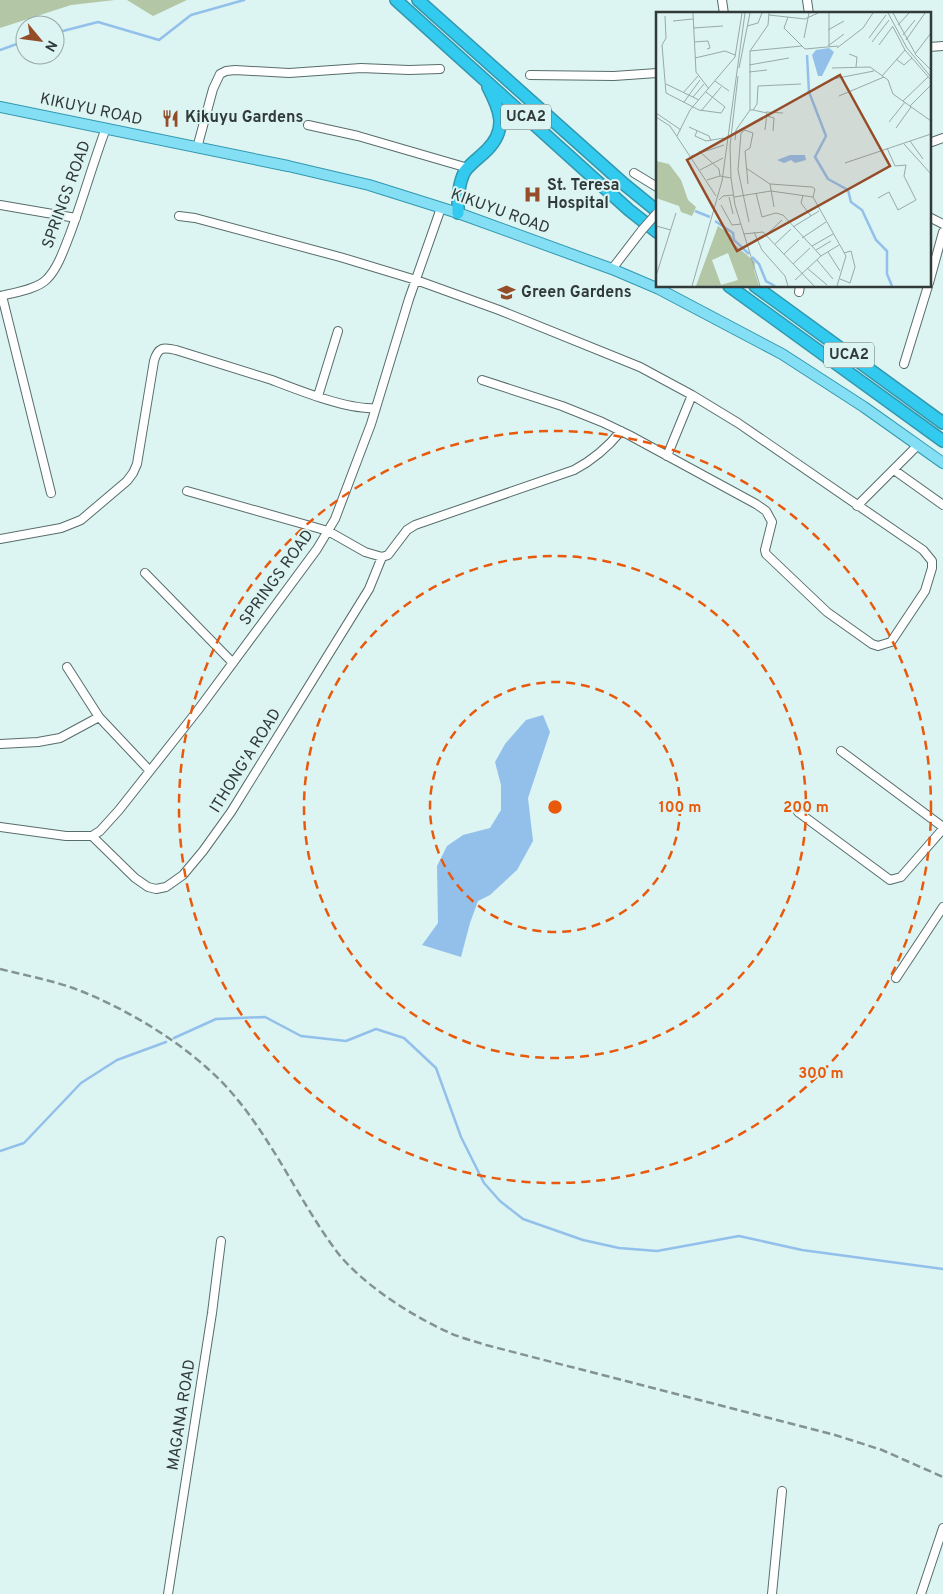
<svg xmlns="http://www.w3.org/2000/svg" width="943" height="1594" font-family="Overpass,sans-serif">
	<rect width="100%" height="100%" fill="#dcf4f2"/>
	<path fill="#b3c6a5" d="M 0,0 L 115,0 L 71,5 L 0,28 Z
		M 127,0 L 187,0 L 153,16 Z"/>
	<path fill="#93c0eb" d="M 543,715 L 550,732 L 528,798 L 533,841 L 517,870 L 490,895 L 478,901 L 470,923 L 461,957 L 422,945 L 438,923 L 437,866 L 447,846 L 463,835 L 490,828 L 501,810 L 501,785 L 495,762 L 505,744 L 526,720 Z"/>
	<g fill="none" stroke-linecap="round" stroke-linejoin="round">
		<path stroke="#93c0eb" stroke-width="2.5" d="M 55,33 L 98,22 L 159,40 L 191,15 L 244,0
			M 0,50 L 25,41
			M 174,1038 L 216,1019 L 265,1017 L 301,1036 L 346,1041 L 376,1029 L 404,1038 L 436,1068 L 461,1137 L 484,1183 L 500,1201 L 523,1219 L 583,1240 L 619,1248 L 657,1251 L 739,1236 L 802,1250 L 943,1269
			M 0,1151 L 24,1143 L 81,1083 L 117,1060 L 166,1042"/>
		<defs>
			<path id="minor" d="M 722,0 L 724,14
				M 807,0 L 809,14
				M 929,47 L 943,46
				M 530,75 L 614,76 L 657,73
				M 308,125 L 358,136 L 468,168
				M 929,143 L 943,138
				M 197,148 L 213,89 L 220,74 L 226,71 L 235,70 L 289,73 L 361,68 L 409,70 L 440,69
				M 634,173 L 657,187
				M 0,205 L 76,218
				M 179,216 L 195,218 L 340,257 L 416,280 L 499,310 L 640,367 L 692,395 L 738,423 L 923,550 L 932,561 L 932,568 L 925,591 L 891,642 L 878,646 L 872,644 L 827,612 L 766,554 L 765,550 L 772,522 L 766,511 L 756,504 L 629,435 L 602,422 L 562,406 L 482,380
				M 929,217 L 943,224
				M 612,269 L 642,230
				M 929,283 L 943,232
				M 799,292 L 800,286
				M 0,296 C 13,293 38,289 47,279 C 58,268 64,249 70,234 C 83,199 93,163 106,128
				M 2,296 L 51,493
				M 904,364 L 928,286
				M 318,396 L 338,331
				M 667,456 L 692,395
				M 894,470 L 943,505
				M 187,491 L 328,531 L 365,552 L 382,557 L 388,555 L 407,530 L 415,525 L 574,470 C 593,460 608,447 621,431
				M 857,506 L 918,445
				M 0,539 L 61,528 L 81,520 L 127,481 L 133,473 L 137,464 L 154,361 C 158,347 163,347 176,350 C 208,360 240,370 272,380 C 298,390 348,410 375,408
				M 145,573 L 233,663
				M 67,667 L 99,717
				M 0,744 L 38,742 L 60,738 L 99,717 L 149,770
				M 841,751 L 943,827
				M 798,812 L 890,880 L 901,877 L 943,829
				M 0,827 L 66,836 L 92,836 L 100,831 L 119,810 L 198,710 L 317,549 L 335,519 L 371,424 L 409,299 L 441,208
				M 92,836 L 135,878 L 148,887 L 156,889 L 166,887 L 183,875 L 203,851 L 231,812 L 369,589 L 382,557
				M 896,978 L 943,907
				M 168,1594 L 212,1313 L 221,1241
				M 772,1594 L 782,1491
				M 921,1594 L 943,1528"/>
			<path id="major" d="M 0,107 L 288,166 L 369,185 L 458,213 L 612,269 L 659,289 L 782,354 L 864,407 L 943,463"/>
			<path id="highway" d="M 396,0 L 629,210 L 657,232
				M 418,0 L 624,184 L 657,211
				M 458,213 C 458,199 458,184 465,171 C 471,163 480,157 487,150 C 508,129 500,110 488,87
				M 729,286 L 943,441
				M 755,286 L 943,423"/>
		</defs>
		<use href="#minor" stroke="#586d6b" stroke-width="10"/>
		<use href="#major" stroke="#3298af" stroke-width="12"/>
		<use href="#highway" stroke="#3298af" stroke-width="14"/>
		<use href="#minor" stroke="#fff" stroke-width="8"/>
		<use href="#major" stroke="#84dff5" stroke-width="10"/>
		<use href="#highway" stroke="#32caef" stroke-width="11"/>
		<path stroke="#839392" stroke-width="2.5" stroke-dasharray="8 4" stroke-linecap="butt" d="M 0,969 C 24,975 50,980 73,988 C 119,1005 170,1035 206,1067 C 263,1116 293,1193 337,1252 C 363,1285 412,1316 450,1333 C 461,1338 474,1341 486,1345 L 835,1435 L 882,1450 L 943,1477"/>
		<defs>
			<path id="minor-bridge" d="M 642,230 L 657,213"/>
		</defs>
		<use href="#minor-bridge" stroke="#586d6b" stroke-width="10" stroke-linecap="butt"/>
		<use href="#minor-bridge" stroke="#fff" stroke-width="8"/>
	</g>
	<g fill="none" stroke="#e8590c" stroke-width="2.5" stroke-dasharray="9 6">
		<circle cx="555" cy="807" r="125"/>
		<circle cx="555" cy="807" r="251"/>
		<circle cx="555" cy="807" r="376"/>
	</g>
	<defs>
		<symbol id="restaurant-bare" viewBox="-9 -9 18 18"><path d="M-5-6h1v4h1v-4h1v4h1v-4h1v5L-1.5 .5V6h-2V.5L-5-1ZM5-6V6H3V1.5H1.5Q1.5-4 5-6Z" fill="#944c29" stroke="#dcf4f2" stroke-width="2.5" paint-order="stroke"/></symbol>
		<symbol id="hospital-bare" viewBox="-9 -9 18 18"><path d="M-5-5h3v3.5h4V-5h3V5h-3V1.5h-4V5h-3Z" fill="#944c29" stroke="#dcf4f2" stroke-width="2.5" paint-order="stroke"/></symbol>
		<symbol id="school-bare" viewBox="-9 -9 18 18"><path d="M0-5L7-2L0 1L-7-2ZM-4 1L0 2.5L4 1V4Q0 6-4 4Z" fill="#944c29" stroke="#dcf4f2" stroke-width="2.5" paint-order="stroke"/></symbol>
	</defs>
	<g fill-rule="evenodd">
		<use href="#restaurant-bare" x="158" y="106" width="25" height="25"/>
		<use href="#hospital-bare" x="520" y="182" width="25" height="25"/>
		<use href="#school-bare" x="494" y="280" width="25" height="25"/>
	</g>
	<g text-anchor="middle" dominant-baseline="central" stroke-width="4" stroke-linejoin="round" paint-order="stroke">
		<g fill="#dcf4f2" stroke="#647270" stroke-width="1">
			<rect x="501" y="104.5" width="50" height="25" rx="4"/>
			<rect x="824" y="342.5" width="50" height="25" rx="4"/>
		</g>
		<g font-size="15" font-weight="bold" fill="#313a39">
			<text x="526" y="117">UCA2</text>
			<text x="849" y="355">UCA2</text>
		</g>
		<g font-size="16" fill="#313a39" stroke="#dcf4f2">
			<text transform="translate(91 110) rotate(12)">KIKUYU ROAD</text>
			<text transform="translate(67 195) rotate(-70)">SPRINGS ROAD</text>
			<text transform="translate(500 212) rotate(20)">KIKUYU ROAD</text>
			<text transform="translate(277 578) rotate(-54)">SPRINGS ROAD</text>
			<text transform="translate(246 761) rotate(-58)">ITHONG'A ROAD</text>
			<text transform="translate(182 1415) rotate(-81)">MAGANA ROAD</text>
		</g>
		<g font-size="16" font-weight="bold" fill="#313a39" stroke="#dcf4f2" text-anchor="start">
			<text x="185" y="118">Kikuyu Gardens</text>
			<text x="547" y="186">St. Teresa<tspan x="547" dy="18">Hospital</tspan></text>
			<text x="521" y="293">Green Gardens</text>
		</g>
	</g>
	<g transform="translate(656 12)">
		<rect width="275" height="275" fill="#dcf4f2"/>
		<path d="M 0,149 L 13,152 L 25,168 L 32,188 L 40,195 L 36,204 L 25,200 L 23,194 L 0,186 ZM 62,214 L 75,223 L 78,232 L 99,250 L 98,258 L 103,274 L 40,274 ZM 72,241 L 82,268 L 65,273 L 56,248 Z" fill="#b3c6a5" fill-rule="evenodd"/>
		<path d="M 173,36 L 178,40 L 166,64 L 162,64 L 156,43 L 160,38 ZM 134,143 L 149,143 L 150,148 L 139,151 L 135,148 L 128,151 L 121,148 Z" fill="#93c0eb"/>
		<path fill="none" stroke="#93c0eb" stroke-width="2.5" d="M 151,43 L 153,80 L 170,124 L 159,145 L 172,167M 172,167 L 192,178 L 195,190 L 206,198 L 220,228 L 231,239 L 231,262 L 236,274M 39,199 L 54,205M 59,209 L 77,221 L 78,228 L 93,242M 96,245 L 103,252 L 110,269 L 119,274"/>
		<path fill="none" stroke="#98aaa8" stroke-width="1" d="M 37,1 L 40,60 L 53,77M 232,1 L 251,36 L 275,65M 237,1 L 259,41M 113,3 L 149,7 L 162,1M 9,4 L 10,26 L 6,33 L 10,81 L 43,98 L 65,101 L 69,95 L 50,80M 132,5 L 128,16 L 149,37 L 182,34M 17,9 L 37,7M 242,13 L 253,1M 91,14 L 102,11 L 106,1M 237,15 L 249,38 L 275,68M 37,16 L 67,14M 172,18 L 188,9M 247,23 L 259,8M 148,26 L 153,1M 213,26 L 230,3M 250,28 L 269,1M 38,30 L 52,29 L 54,36 L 51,37M 216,30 L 233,8M 223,33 L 237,14M 172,34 L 188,22M 173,34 L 173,1M 181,36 L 207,16 L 217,1M 94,39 L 146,34M 193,42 L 201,45 L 200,55M 39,46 L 69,39 L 79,43M 240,47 L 248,53 L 256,46M 93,53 L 133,46M 83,56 L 94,1M 176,56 L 214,55 L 232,68 L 237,82 L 275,109M 274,57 L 259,42 L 275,21M 93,60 L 111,58M 82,64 L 74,134 L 75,166 L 79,193 L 104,274M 226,64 L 249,38M 177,67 L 218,59M 59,69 L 73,79M 10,72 L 43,88M 27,81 L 42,64M 183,84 L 228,65M 37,85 L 48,72M 247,89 L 272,65M 28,90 L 44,68M 254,94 L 275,73M 94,98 L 97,98 L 101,92 L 102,74 L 145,72M 97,98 L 111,101 L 109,118M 45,99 L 65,75M 110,100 L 127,101M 0,101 L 25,118M 111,104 L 118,106 L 117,119M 0,105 L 14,114 L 60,184M 233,110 L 249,90M 33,115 L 53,124 L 55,129M 240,116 L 255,95M 41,119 L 39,124 L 50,129 L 68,126M 21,124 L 34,98 L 79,45 L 86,1M 79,128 L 80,118 L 94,98 L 94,39 L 112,13 L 113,1M 254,129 L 267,147M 248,132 L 275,162M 43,139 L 63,157 L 64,164M 35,144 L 68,133M 189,151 L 275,122M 90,156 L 114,172 L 118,195M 44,158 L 67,146M 51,168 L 64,164 L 75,166M 92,172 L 89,139 L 94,136 L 97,121 L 89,118 L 85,121 L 82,158 L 93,210M 114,172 L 156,175 L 159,177 L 157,185M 100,181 L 106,205 L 120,201 L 127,203 L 165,244M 147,183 L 145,191 L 155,204M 73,185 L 77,202M 78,185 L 115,179 L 157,185 L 190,244 L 181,274M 222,186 L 233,180 L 242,198 L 260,188 L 248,164 L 250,153 L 239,154 L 231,136M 63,188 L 67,184 L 77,183M 65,193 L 76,213 L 85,212M 0,214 L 15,218M 137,215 L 163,199M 98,220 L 106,238 L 129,264 L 132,274M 88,222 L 107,220 L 158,274M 110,223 L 126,208M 146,226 L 170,210M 119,232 L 135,217M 156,234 L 177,222M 160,238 L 175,229M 172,240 L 184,259M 128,242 L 143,228M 161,248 L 177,267M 137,252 L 154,236M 151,256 L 171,273M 0,264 L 20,201M 184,267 L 194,271 L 199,255 L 195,239 L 188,241M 139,268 L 165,244 L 183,233M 36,274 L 66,169 L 89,1"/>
		<path fill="#944c29" fill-opacity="0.15" stroke="#944c29" stroke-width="2.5" d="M 184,63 L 234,154 L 81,239 L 31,148 Z"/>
		<rect width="275" height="275" fill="none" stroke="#313a39" stroke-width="2.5"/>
	</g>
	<circle cx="555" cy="807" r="8" fill="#e8590c" stroke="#dcf4f2" stroke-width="2.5"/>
	<g font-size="15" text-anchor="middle" font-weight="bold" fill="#e8590c" stroke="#dcf4f2" stroke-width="4" stroke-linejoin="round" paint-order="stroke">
		<text x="680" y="812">100 m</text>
		<text x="806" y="812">200 m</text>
		<text x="821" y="1078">300 m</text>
	</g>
	<g transform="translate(40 40) rotate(119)"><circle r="24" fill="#dcf4f2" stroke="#98aaa8"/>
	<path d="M0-4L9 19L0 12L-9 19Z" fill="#944c29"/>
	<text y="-8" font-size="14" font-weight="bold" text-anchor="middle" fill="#313a39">N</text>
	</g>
</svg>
